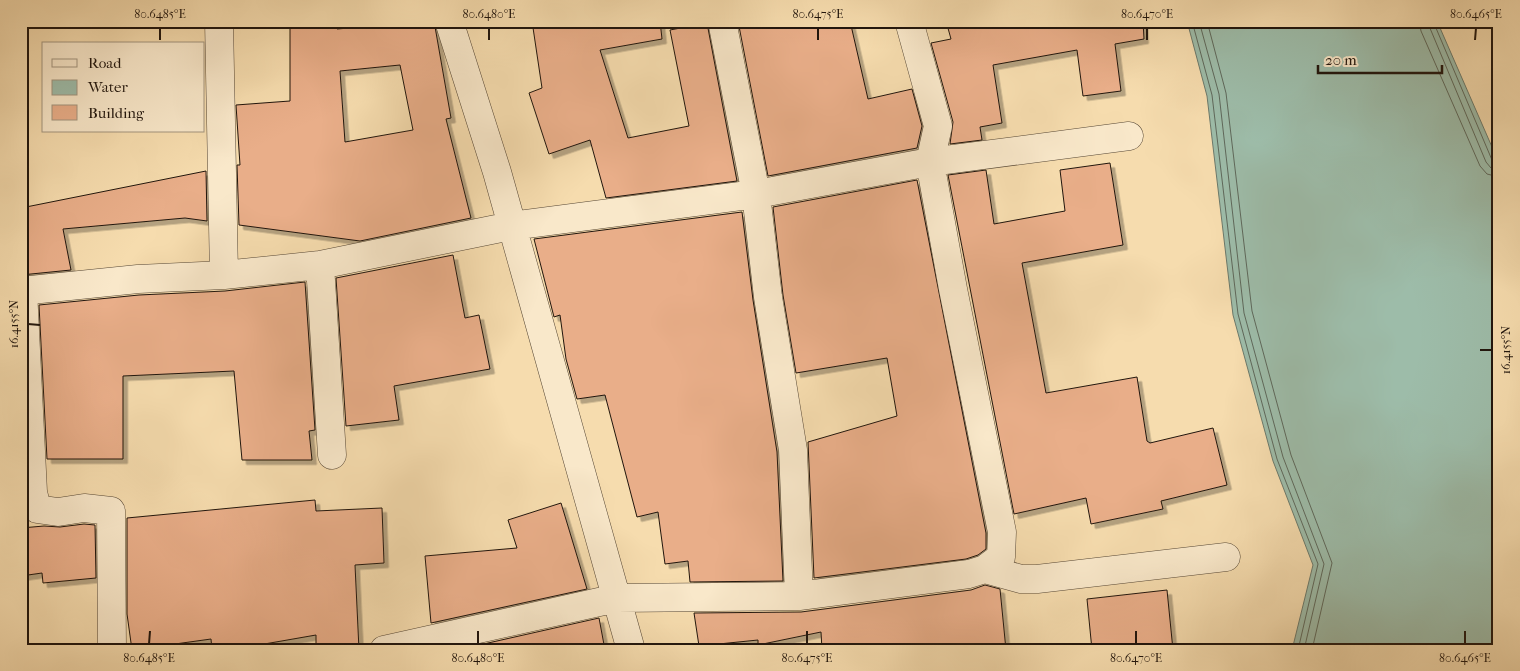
<svg xmlns="http://www.w3.org/2000/svg" width="1520" height="671" font-family="'IM FELL French Canon',serif">
	<defs>
		<filter id="shadow"><feDropShadow dx="4.5" dy="4.5" stdDeviation="0" flood-color="#0004"/></filter>
	</defs>
	<rect width="100%" height="100%" fill="#f6dcae"/>
	<filter id="stains"><feTurbulence type="fractalNoise" baseFrequency=".004" numOctaves="4"/><feColorMatrix values="0 0 0 0 .2 0 0 0 0 .09 0 0 0 0 .02 0 0 0 .5 -.17"/></filter>
	<radialGradient id="worn" r=".72"><stop offset=".6" stop-color="#630" stop-opacity="0"/><stop offset="1" stop-color="#630" stop-opacity=".3"/></radialGradient>
	<path fill="#9dbca9" stroke="#6b796b" d="M 1187,21 L 1437,21 L 1499,163 L 1499,650 L 1292,650 L 1313,565 L 1273,461 L 1233,315 L 1207,96 Z"/>
	<g fill="none" stroke-linecap="round" stroke-linejoin="round">
		<path stroke="#5e685b" stroke-width="1" d="M 1192,21 L 1212,95 L 1238,314 L 1277,459 L 1318,564 L 1298,650
			M 1199,21 L 1219,94 L 1244,313 L 1283,457 L 1324,564 L 1304,650
			M 1207,21 L 1226,93 L 1252,311 L 1291,455 L 1332,563 L 1312,650
			M 1419,21 L 1421,31 L 1480,166 L 1487,174 L 1499,177
			M 1427,21 L 1486,162 L 1491,168 L 1499,169
			M 1433,21 L 1492,160 L 1499,163"/>
	</g>
	<path fill="#e9ae89" stroke="#20150d" fill-rule="evenodd" filter="url(#shadow)" d="M 290,21 L 337,21 L 337,29 L 434,21 L 451,118 L 446,119 L 471,218 L 360,241 L 239,225 L 237,165 L 240,165 L 236,105 L 290,101 ZM 400,65 L 413,130 L 345,142 L 340,71 Z
		M 532,21 L 660,21 L 662,39 L 600,50 L 628,138 L 689,126 L 670,30 L 707,23 L 737,181 L 606,198 L 590,140 L 549,154 L 529,93 L 542,88 Z
		M 738,21 L 850,21 L 868,99 L 912,89 L 922,126 L 917,148 L 768,176 Z
		M 946,21 L 1143,21 L 1144,39 L 1115,44 L 1121,91 L 1083,96 L 1077,50 L 993,65 L 1002,123 L 980,127 L 982,140 L 950,144 L 953,122 L 931,43 L 951,39 Z
		M 1110,163 L 1123,245 L 1022,263 L 1046,393 L 1137,377 L 1147,441 L 1150,443 L 1213,428 L 1227,485 L 1161,501 L 1163,509 L 1091,524 L 1086,498 L 1014,514 L 948,175 L 986,170 L 994,224 L 1065,211 L 1060,170 Z
		M 206,171 L 207,221 L 185,218 L 63,229 L 71,270 L 21,275 L 21,208 Z
		M 917,180 L 986,533 L 986,549 L 978,555 L 966,559 L 814,578 L 808,442 L 897,416 L 887,358 L 796,373 L 783,295 L 773,207 Z
		M 742,212 L 753,300 L 777,452 L 783,581 L 690,582 L 688,561 L 665,564 L 658,512 L 637,517 L 605,395 L 577,399 L 566,359 L 560,315 L 554,317 L 534,239 Z
		M 453,255 L 465,318 L 479,315 L 490,369 L 394,386 L 399,420 L 346,426 L 336,278 Z
		M 305,282 L 315,430 L 309,431 L 312,460 L 242,460 L 234,371 L 123,376 L 123,459 L 47,459 L 39,305 L 139,295 L 225,291 Z
		M 315,500 L 316,511 L 382,508 L 384,563 L 355,565 L 359,650 L 316,650 L 316,635 L 230,650 L 212,650 L 211,639 L 132,650 L 127,614 L 127,518 Z
		M 561,503 L 587,589 L 431,623 L 425,556 L 517,548 L 508,520 Z
		M 84,524 L 95,525 L 96,578 L 43,583 L 42,573 L 21,576 L 21,528 L 44,526 L 60,527 Z
		M 985,585 L 1000,589 L 1006,650 L 822,650 L 821,632 L 758,645 L 758,640 L 699,646 L 694,613 L 801,612 L 971,590 Z
		M 1167,590 L 1173,650 L 1092,650 L 1087,599 Z
		M 599,618 L 605,650 L 457,650 Z"/>
	<g fill="none" stroke-linecap="round" stroke-linejoin="round">
		<defs>
			<path id="street" d="M 219,21 L 224,275
				M 449,21 L 497,172 L 631,650
				M 722,21 L 756,194 L 768,297 L 793,450 L 799,596
				M 320,265 L 332,455
				M 23,290 L 33,492 L 37,509 L 58,512 L 84,508 L 111,511 L 112,650
				M 21,291 L 138,279 L 224,275 L 320,265 L 511,226 L 756,194 L 930,162 L 1129,136
				M 985,569 L 1021,579 L 1037,579 L 1226,557
				M 384,650 L 617,598 L 799,596 L 969,574 L 985,569 L 1001,557 L 1002,532 L 953,289 L 930,162 L 938,126 L 909,21"/>
		</defs>
		<use href="#street" stroke="#564735" stroke-width="29"/>
		<use href="#street" stroke="#f9e8ca" stroke-width="28"/>
	</g>
	<path fill="none" stroke="#20150d" stroke-width="2" d="M 160,40 L 160,28M 489,40 L 489,28M 818,40 L 818,28M 1147,40 L 1147,28M 1475,40 L 1476,28M 28,324 L 40,325M 1480,350 L 1492,350M 149,644 L 150,631M 478,644 L 478,631M 807,644 L 807,631M 1136,644 L 1136,631M 1465,644 L 1465,631"/>
	<rect width="1520" height="671" fill="none" stroke="#f6dcae" stroke-width="55"/>
	<rect x="42" y="42" width="162" height="90" fill="#f9e8ca" stroke="#a2947e"/>
	<rect x="52" y="59" width="25" height="8" fill="#f9e8ca" stroke="#a2947e"/>
	<text x="88" y="68" font-size="15" fill="#20150d">Road</text>
	<rect x="52" y="80" width="25" height="15" fill="#9dbca9" stroke="#a2947e"/>
	<text x="88" y="92" font-size="15" fill="#20150d">Water</text>
	<rect x="52" y="105" width="25" height="15" fill="#e9ae89" stroke="#a2947e"/>
	<text x="88" y="118" font-size="15" fill="#20150d">Building</text>
	<path d="M1318 65v8h124v-8" fill="none" stroke="#20150d" stroke-width="2.5"/>
	<text x="1325" y="65" font-size="15" fill="#20150d" stroke="#f9e8ca" stroke-width="4" paint-order="stroke">20 m</text>
	<rect x="28" y="28" width="1464" height="616" fill="none" stroke="#20150d" stroke-width="2"/>
	<g font-size="12" text-anchor="middle" fill="#20150d">
		<text x="160" y="18">80.6485°E</text>
		<text x="489" y="18">80.6480°E</text>
		<text x="818" y="18">80.6475°E</text>
		<text x="1147" y="18">80.6470°E</text>
		<text x="1476" y="18">80.6465°E</text>
		<text transform="translate(14 324) rotate(-90)" y="4">16.4155°N</text>
		<text transform="translate(1506 350) rotate(-90)" y="4">16.4155°N</text>
		<text x="149" y="662">80.6485°E</text>
		<text x="478" y="662">80.6480°E</text>
		<text x="807" y="662">80.6475°E</text>
		<text x="1136" y="662">80.6470°E</text>
		<text x="1465" y="662">80.6465°E</text>
	</g>
	<rect width="100%" height="100%" filter="url(#stains)"/>
	<rect width="100%" height="100%" fill="url(#worn)"/>
</svg>
